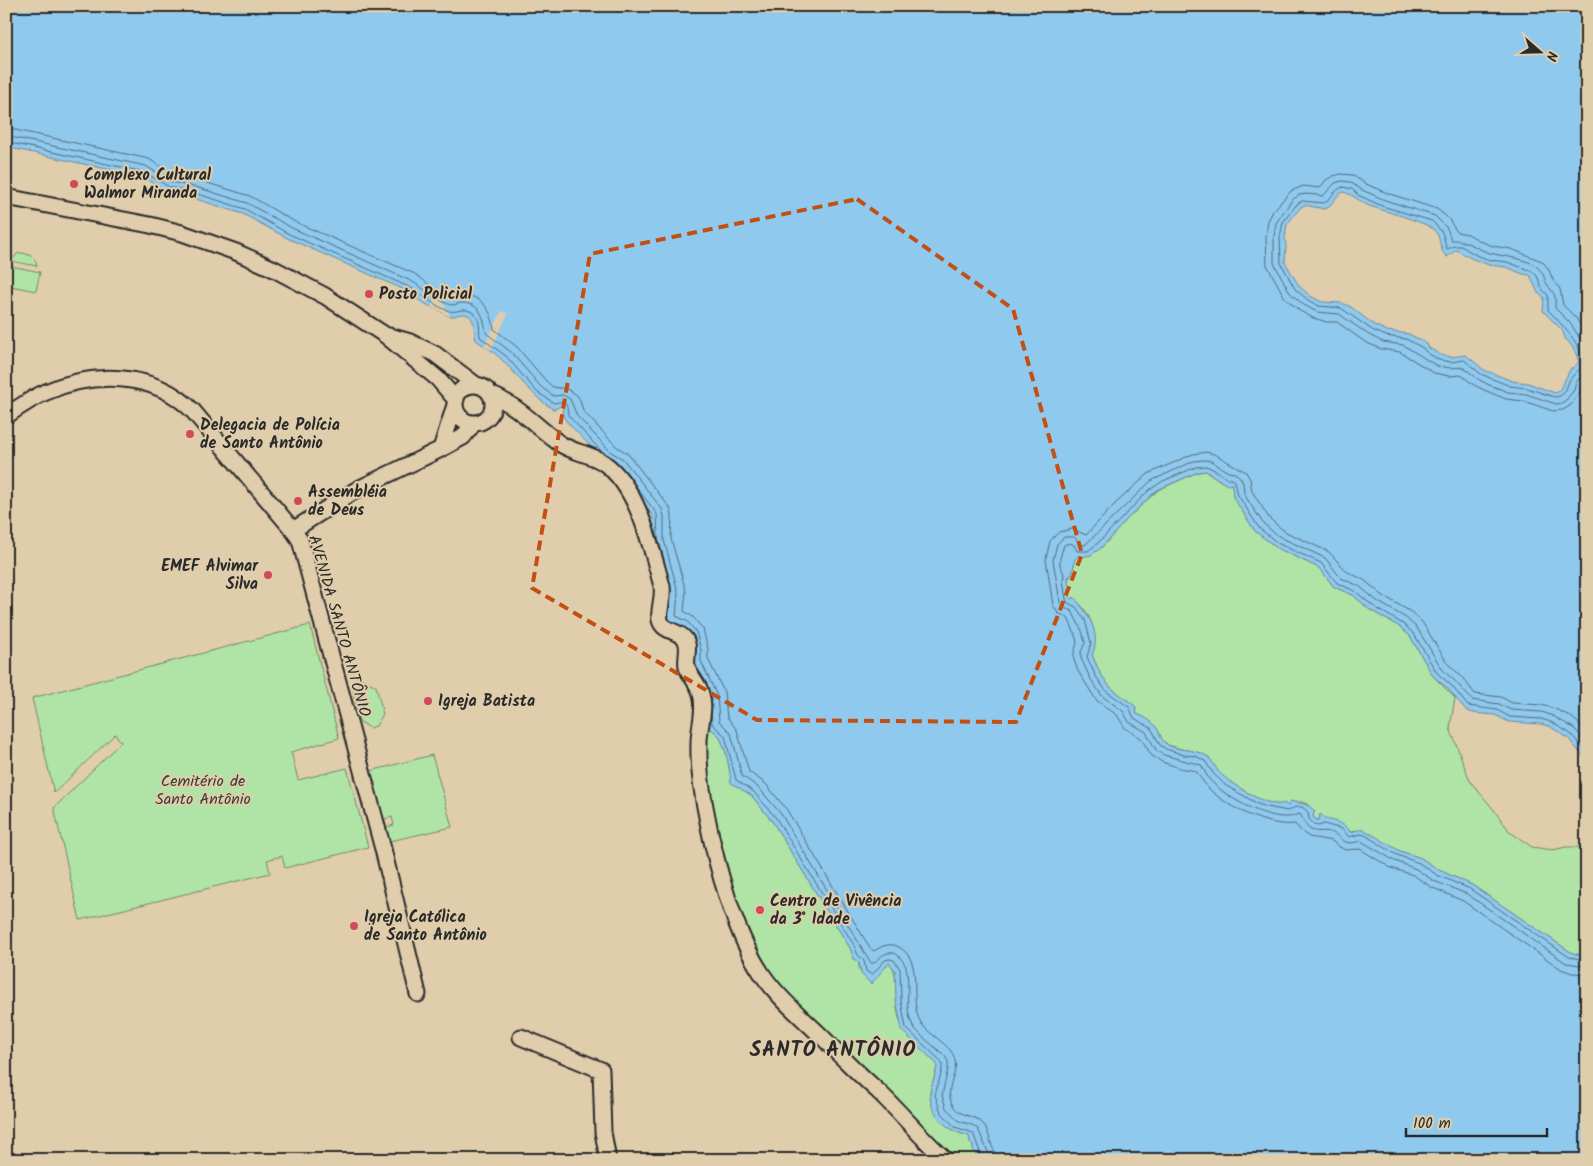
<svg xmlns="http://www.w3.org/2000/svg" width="1593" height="1166" font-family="Kalam,sans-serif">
	<rect width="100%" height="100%" fill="#e0cdab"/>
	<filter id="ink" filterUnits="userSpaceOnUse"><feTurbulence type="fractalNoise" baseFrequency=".02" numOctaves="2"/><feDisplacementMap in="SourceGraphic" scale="10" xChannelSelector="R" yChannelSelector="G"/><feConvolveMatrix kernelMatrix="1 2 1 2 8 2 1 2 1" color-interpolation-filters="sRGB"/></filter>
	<g filter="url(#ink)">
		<path fill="#b0e4a6" stroke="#6e8868" d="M 21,253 C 29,254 36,257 37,266 L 11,261 L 17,254 Z
			M 6,265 L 40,272 L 36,291 L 6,285 Z
			M 1206,471 L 1222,482 L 1232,484 L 1233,497 L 1255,531 L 1277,548 L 1319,568 L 1334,587 L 1353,595 L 1370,610 L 1400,627 L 1410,636 L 1433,676 L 1455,698 L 1450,728 L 1470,781 L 1494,810 L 1510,832 L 1532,847 L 1553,850 L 1566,847 L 1587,847 L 1587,956 L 1572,953 L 1472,885 L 1439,870 L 1421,858 L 1400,851 L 1355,830 L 1349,832 C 1341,819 1330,824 1320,815 L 1319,820 L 1316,820 L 1313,816 L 1314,811 L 1307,804 L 1302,802 L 1295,802 L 1288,806 L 1278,805 L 1260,800 L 1228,781 L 1217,770 L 1209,757 L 1193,751 L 1185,750 L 1168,745 L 1162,740 L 1158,730 L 1147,720 L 1137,714 L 1135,706 L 1110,687 L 1100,673 L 1092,655 C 1100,637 1089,604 1070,598 L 1068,579 L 1072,575 L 1075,559 L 1078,556 L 1091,555 L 1102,547 L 1129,517 L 1158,490 L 1198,472 Z
			M 310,625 L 339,738 L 291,752 L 298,780 L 347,768 L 368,847 L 285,868 L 282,856 L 267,860 L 270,873 L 80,920 L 54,808 L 121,742 L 115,734 L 54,793 L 32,698 Z
			M 360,678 L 376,686 L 383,714 L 376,726 L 370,728 L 359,721 L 353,692 Z
			M 706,726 C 711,729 716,732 719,736 C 726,747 730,770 732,783 L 751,795 L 772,821 L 850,948 L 854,959 L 859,963 L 859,970 L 890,963 C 902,979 892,1004 901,1023 C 905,1034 928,1054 937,1064 C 937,1074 930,1085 930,1095 C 932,1117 949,1132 969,1136 L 978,1160 L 953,1160 L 772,976 L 766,969 L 758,947 L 747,938 L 740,924 L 704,778 Z
			M 432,755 L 452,827 L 381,843 L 377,830 L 394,825 L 392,817 L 375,821 L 363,773 Z"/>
		<path fill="#8fc9ee" stroke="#678aa0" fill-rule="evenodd" d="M 6,6 L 1587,6 L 1587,761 L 1568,738 L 1549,726 L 1541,724 L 1509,722 L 1495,715 L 1473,713 L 1466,710 L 1447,688 L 1433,676 L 1410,636 L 1400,627 L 1370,610 L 1353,595 L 1334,587 L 1319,568 L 1277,548 L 1255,531 L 1233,497 L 1232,484 L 1227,485 L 1206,471 L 1198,472 L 1157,490 L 1129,517 L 1102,547 L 1091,555 L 1082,557 L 1078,556 L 1075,559 L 1072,575 L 1068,577 L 1070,598 L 1072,599 L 1074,597 C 1088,614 1102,633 1092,655 L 1100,673 L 1110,687 L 1135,706 L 1137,714 C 1145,717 1154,722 1158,730 C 1160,734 1161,739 1165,743 C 1177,752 1193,748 1205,755 C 1212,759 1214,766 1219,772 C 1230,784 1271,810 1284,803 L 1288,806 L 1290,801 C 1303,804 1305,802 1315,811 L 1313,816 L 1316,820 L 1319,820 L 1320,814 C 1328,823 1345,820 1350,832 L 1363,829 L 1400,851 L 1421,858 L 1439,870 L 1472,885 L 1572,953 L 1587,956 L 1587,1160 L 979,1160 L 973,1150 L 973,1145 L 970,1143 L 969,1136 C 950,1132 931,1117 930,1095 C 930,1085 937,1075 937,1064 L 901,1030 L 901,1024 L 896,1001 L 895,970 L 889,963 L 871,984 L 861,974 L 859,963 L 854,959 L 850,948 L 772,821 L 751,795 L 731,783 C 730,771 726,747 719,736 C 716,732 711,729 706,726 L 689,652 L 665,623 L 652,542 L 653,516 L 614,466 L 602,458 L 567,422 L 562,414 L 563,407 L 560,406 L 555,409 L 553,409 C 532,396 521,379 504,362 C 496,353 486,347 476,340 C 473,330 477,313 461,314 C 456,315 454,317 449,316 L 420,301 L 407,291 L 287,238 L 243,214 L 196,199 L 167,192 L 143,177 L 6,147 ZM 1343,192 C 1350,193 1360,201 1367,205 C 1382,211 1425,221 1434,230 C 1442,237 1438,250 1447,257 L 1456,250 L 1473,259 L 1489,265 L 1506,267 L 1523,274 L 1530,275 L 1538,293 L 1544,297 L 1543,311 L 1562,330 L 1566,340 L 1568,341 L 1575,351 L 1579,362 L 1573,368 L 1571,368 L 1559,391 L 1555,393 L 1528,383 L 1512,381 L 1492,373 L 1484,370 L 1466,355 L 1451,357 L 1441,355 L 1429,348 L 1427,344 L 1409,334 L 1387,331 L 1374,325 L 1351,307 L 1342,303 L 1322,302 L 1310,296 L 1299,286 L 1285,262 L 1286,246 L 1285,238 L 1287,224 L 1301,207 L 1305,205 L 1324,209 C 1333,206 1335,195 1343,192 Z"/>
		<path fill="#e0cdab" d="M 436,296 L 440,297 L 451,317 L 431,307 Z
			M 502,311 L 508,314 L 491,350 L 484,346 Z"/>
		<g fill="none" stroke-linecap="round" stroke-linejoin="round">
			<path stroke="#536a79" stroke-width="1" d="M 6,128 L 149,159 L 173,174 L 201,181 L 250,196 L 295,222 L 415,274 C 426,281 438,294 451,297 C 455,297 459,295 463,295 C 483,296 492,312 494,329 L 517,347 L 546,381 L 553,387 L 567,389 L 577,395 L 580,400 L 583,411 L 616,446 L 628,454 L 670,508 L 672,515 L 671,539 L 686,591 L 684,611 L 693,617 L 703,629 L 708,649 L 708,659 L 724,692 L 727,717 L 737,730 L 749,772 L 765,783 L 787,810 L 870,948 L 874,951 C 882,946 890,942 899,947 C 925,962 908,999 920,1021 C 927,1035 952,1044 955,1060 C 958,1073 947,1085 950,1098 C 955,1118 971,1113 981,1122 C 988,1128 989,1138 992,1146 C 994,1151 996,1154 997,1160
				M 6,136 L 146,166 L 171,182 L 199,188 L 247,203 L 292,228 L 411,281 C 421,286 442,304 452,305 C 455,305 459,303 463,303 C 482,304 484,319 486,333 L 511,352 L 541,387 L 549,393 L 554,396 L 563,395 L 570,399 L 577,416 L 611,452 L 623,459 L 662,509 L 664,516 L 664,540 L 678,592 L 676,616 L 687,621 L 696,632 L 701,650 L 701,661 L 717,696 L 719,721 L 731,733 L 742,776 L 758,787 L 781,814 L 871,963 L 874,963 C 881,956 890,947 900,957 C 902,960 905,964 906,967 C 911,985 903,1008 913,1026 C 917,1033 937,1049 944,1055 L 948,1061 L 948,1069 L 942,1095 L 946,1108 L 959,1121 L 972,1125 L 978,1129 L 989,1154 L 989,1160
				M 6,142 L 144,172 L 169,187 L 198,194 L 245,209 L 289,234 L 409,287 C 422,294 434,306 449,311 C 457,313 463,307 472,312 C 481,318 479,328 480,337 L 506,356 L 537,392 L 554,403 C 566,400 567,403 568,415 L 602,452
				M 1343,187 L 1352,189 L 1358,195 L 1382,206 L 1432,221 L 1442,232 L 1447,249 L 1455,246 L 1461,246 L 1476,255 L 1490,260 L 1507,262 L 1532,271 L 1537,276 L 1542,289 L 1548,295 L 1548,310 C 1559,321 1586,349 1583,365 C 1579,371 1572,375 1569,381 C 1566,389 1565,397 1554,397 L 1527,388 L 1510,386 L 1490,378 L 1481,374 L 1464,360 L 1451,362 L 1439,360 L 1426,352 L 1423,348 L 1406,339 L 1386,336 L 1372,330 L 1341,308 L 1319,306 L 1308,300 L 1295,289 L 1281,263 L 1280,237 L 1283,222 L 1297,204 L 1302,201 L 1324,203 C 1332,198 1334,190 1343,187 Z
				M 1587,336 L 1576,318 L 1563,305 L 1560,289 L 1553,280 L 1548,268 L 1542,261 L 1511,249 L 1493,246 L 1482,242 L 1468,234 L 1457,232 L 1448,218 L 1437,209 L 1387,193 L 1366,184 L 1352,175 L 1341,174 L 1333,176 L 1326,180 L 1320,188 L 1303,186 L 1291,191 L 1273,211 L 1268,221 L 1266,237 L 1267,265 L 1285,298 L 1300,311 L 1313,318 L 1327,322 L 1337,322 L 1365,342 L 1381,349 L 1400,352 L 1434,373 L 1449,376 L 1461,375 L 1474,385 L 1484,390 L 1506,399 L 1524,401 L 1553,411 L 1563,410 L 1571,405 L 1587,382
				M 1587,350 L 1571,324 L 1555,308 C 1556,292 1554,295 1547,284 C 1544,279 1544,274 1540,270 C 1531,258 1504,257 1490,253 C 1476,249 1466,239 1451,240 L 1447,228 L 1435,216 L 1385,200 L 1362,190 L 1350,182 L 1342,181 L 1335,183 L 1323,196 L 1307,194 L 1299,195 L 1292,200 L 1276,223 L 1274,237 L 1274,263 L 1290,293 L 1304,305 L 1317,312 L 1339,314 L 1369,335 L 1383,342 L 1403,345 L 1437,366 L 1451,368 L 1463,367 L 1478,379 L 1487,384 L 1508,392 L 1526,394 L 1556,404 L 1562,403 L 1567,399 L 1574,390 L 1576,382 L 1587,371
				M 635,485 L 657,514 L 658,538
				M 711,709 L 712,724 L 725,736 L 736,780 L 754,792 L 776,818 L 854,945 L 858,955 L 864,961 L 866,971 L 872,975 L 885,960 L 889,959 L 894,960 L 900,969 L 901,1001 L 906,1028 L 942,1062 L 942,1070 L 935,1095 L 941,1112 L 955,1127 L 973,1133 L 983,1160
				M 1587,731 L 1570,716 L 1555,709 L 1542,705 L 1512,703 L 1501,697 L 1475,694 L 1461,676 L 1448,664 L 1422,622 L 1411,612 L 1382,595 L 1364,580 L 1346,571 L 1329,552 L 1286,532 L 1278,526 L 1269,518 L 1252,491 L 1250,479 L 1246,472 L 1214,454 L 1207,452 L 1193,454 L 1148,474 L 1115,504 L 1086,535 L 1072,529 L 1059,532 L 1050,541 L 1046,559 L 1053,605 L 1058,613 L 1068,618 L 1075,634 L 1077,643 L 1073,657 L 1078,671 L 1096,700 L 1117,715 L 1125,728 L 1141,738 L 1151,755 L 1162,762 L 1180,768 L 1196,771 C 1202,780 1207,788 1216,795 C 1235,811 1270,827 1295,824 L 1302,832 L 1309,837 L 1332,841 L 1338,846 L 1345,850 L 1360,849 L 1391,868 L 1413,875 L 1431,887 L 1463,901 L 1561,969 L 1572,973 L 1587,974
				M 1587,744 L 1575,729 L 1553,716 L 1542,712 L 1511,710 L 1499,704 L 1472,700 L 1455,681 L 1442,669 L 1417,628 L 1406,618 L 1377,601 L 1359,586 L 1341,578 L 1325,558 L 1282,538 L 1273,532 L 1263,523 L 1247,499 L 1244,493 L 1243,483 L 1240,477 L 1235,473 L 1228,472 L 1211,461 L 1205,460 L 1194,461 L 1151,481 L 1085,545 L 1082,545 L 1074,537 L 1064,537 L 1057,544 L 1053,560 L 1060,602 L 1064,608 L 1072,611 L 1082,631 L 1085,643 L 1081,652 L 1081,658 L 1090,678 L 1102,696 L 1123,711 L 1129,722 L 1146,732 L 1156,750 L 1164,755 L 1201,765 C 1204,769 1206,775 1209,779 C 1225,797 1264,819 1289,817 C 1293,817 1296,814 1300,814 C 1303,819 1304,826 1311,830 C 1317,833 1323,830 1330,832 C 1340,835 1339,840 1346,842 C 1351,844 1356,842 1361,841 L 1395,861 L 1416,869 L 1434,881 L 1467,894 L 1566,963 L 1587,966
				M 1587,753 L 1571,734 L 1551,722 L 1541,719 L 1510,717 L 1497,710 L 1468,706 L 1451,685 L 1437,673 L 1414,634 L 1403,624 L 1373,606 L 1355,591 L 1337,583 L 1321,563 L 1279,544 L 1259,528 L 1238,495 L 1235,481 L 1232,479 L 1227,479 L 1217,471 L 1206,466 L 1196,467 L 1163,481 L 1148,491 L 1098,543 L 1088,551 L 1077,551 L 1074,545 L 1070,543 L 1064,545 L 1060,558 L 1060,565 L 1064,574 L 1063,581 L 1066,599 L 1068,603 L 1076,607 L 1085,620 L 1091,643 L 1087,657 L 1095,675 L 1106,691 L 1129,707 L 1134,718 L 1151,728 L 1160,745 L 1166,749 L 1184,755 L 1196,756 L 1205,761 L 1213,773 L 1225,785 L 1258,804 L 1267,807 L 1288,811 L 1295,807 L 1302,807 L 1308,812 L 1309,819 L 1314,824 L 1318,826 L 1324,824 L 1342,829 L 1349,837 L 1360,834 L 1365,835 L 1397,855 L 1419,863 L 1437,875 L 1470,889 L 1569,957 L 1587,960"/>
			<defs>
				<path id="secondary" d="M 6,197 L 150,225 L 182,233 L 236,252 L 272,268 L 325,296 L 385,335 L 438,379 L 456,400
					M 389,336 L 410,342 L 435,354 L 476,385
					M455 404a19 19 0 1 1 38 0a19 19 0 1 1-38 0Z
					M 490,394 C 517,405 536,426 559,443 C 573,453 590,453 604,463 C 639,488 651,548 662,586 C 664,598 658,609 660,620 C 663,632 677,630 684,638 C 691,645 685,658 687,667 C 690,677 699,684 701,694 C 706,709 699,726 699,742 C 698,768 702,793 707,817 C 716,865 735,934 762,974 C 777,996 798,1014 817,1032 C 827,1041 836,1052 846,1061 C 857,1072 868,1082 879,1092 C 902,1114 922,1139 946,1160
					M 6,416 C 19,407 32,398 46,392 C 94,371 155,372 193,411 L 293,530 L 300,540 L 304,555 L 383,849 L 418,994
					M 441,449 L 455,405
					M 293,530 L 356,490 L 441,449 L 463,437 L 474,423
					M 521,1037 L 601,1070 L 603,1132 L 608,1160"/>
			</defs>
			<use href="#secondary" stroke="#2b2b2b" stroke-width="19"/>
			<use href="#secondary" stroke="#e0cdab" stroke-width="15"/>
		</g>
	</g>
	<path fill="none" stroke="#c25012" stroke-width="4" stroke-dasharray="10 6" stroke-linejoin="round" d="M 857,199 L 1013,309 L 1082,554 L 1016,722 L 757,720 L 532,588 L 590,254 Z"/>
	<g fill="#d1495b" stroke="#e0cdab" stroke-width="2">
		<circle cx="74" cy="184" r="5"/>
		<circle cx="369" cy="294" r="5"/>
		<circle cx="190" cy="434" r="5"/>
		<circle cx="298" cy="501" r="5"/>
		<circle cx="268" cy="575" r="5"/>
		<circle cx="428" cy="701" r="5"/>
		<circle cx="760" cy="910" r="5"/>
		<circle cx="354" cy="926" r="5"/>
	</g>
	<g text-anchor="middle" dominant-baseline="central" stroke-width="4" stroke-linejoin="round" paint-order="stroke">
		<g font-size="16" font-weight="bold" fill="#2b2b2b" stroke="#e0cdab" text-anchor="start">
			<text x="84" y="175">Complexo Cultural<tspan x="84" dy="18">Walmor Miranda</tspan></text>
			<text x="379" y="294">Posto Policial</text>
			<text x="200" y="425">Delegacia de Polícia<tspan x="200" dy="18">de Santo Antônio</tspan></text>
			<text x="308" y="492">Assembléia<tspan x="308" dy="18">de Deus</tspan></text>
			<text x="258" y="566" text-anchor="end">EMEF Alvimar<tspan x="258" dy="18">Silva</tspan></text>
			<text x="438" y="701">Igreja Batista</text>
			<text x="770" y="901">Centro de Vivência<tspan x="770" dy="18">da 3˚ Idade</tspan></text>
			<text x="364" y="917">Igreja Católica<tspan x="364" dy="18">de Santo Antônio</tspan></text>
		</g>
		<g font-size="16" fill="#2b2b2b" stroke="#e0cdab">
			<text transform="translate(339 626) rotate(74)">AVENIDA SANTO ANTÔNIO</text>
		</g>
		<g font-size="16" fill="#383e37" stroke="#e0cdab">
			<text x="203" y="781">Cemitério de<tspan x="203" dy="18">Santo Antônio</tspan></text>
		</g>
		<g font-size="21" font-weight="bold" letter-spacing="1" fill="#2b2b2b" stroke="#e0cdab">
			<text x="833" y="1050">SANTO ANTÔNIO</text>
		</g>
	</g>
	<rect width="1593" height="1166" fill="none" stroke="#e0cdab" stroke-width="25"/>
	<rect x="12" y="12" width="1568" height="1141" fill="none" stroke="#2b2b2b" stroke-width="2" filter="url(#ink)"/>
	<g transform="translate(1540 52) rotate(110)" stroke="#e0cdab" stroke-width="4" paint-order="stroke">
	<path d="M0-4L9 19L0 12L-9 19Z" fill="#2b2b2b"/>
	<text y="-8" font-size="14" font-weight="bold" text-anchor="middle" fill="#2b2b2b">N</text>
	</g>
	<path d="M1406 1128v8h141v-8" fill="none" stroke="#2b2b2b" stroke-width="2.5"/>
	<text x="1413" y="1128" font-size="15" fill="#2b2b2b" stroke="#e0cdab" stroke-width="4" paint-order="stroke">100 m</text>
</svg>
